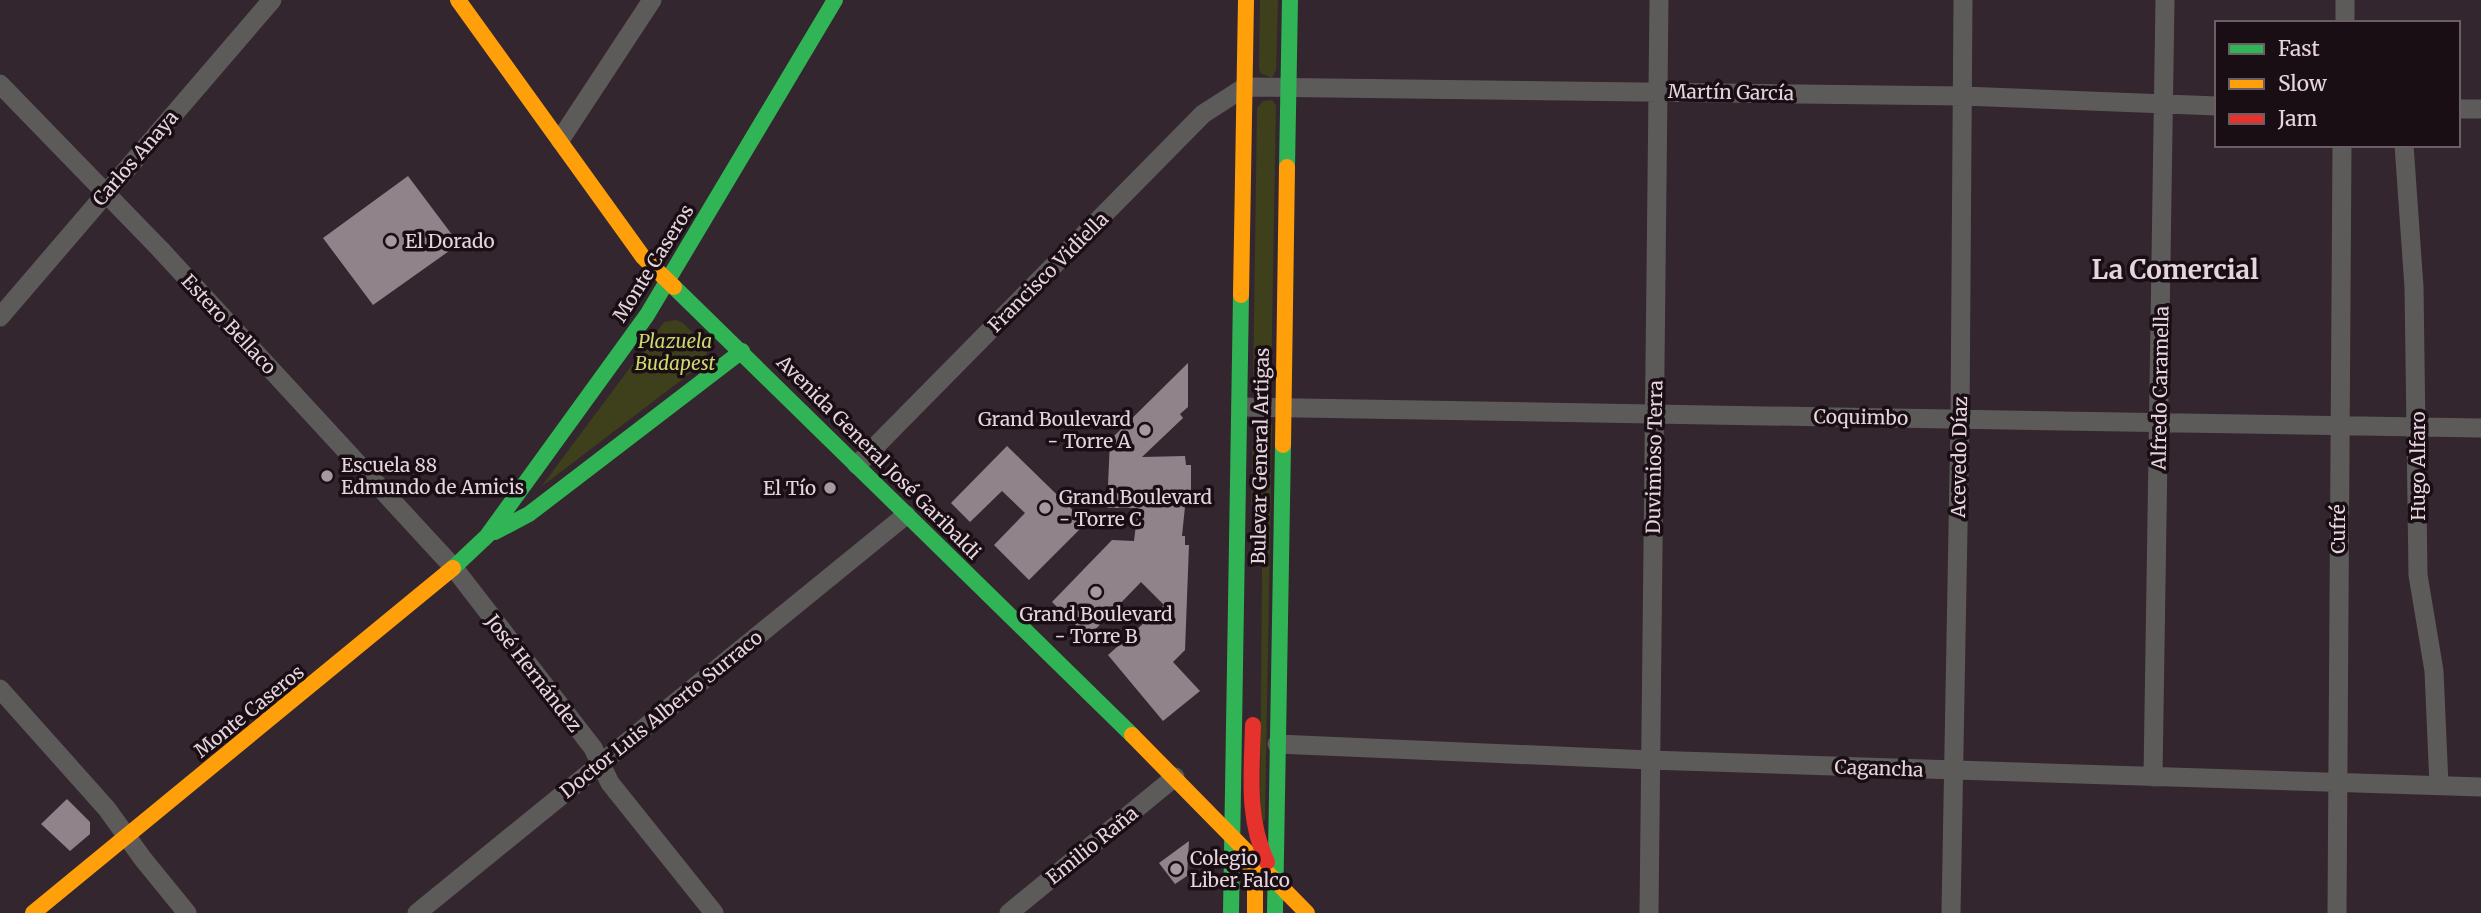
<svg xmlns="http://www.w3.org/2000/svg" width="2481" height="913" font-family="Merriweather,serif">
	<rect width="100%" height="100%" fill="#34262e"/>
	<path fill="#3e3f1b" d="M 1260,0 L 1278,0 L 1276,70 L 1272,78 L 1260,73 L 1259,67 Z
		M 1272,100 L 1276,105 L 1271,390 L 1265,395 L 1259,395 L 1253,388 L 1257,108 L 1263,101 Z
		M 676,320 L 683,323 L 708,348 L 705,362 L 541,487 L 664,322 Z
		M 1260,420 L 1272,425 L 1265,819 L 1260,827 L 1262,567 L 1251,500 L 1253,429 Z"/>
	<path fill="#90848a" d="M 408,176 L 459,244 L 373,305 L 323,238 Z
		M 1188,363 L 1188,407 L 1180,414 L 1183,418 L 1142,457 L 1185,456 L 1186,465 L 1191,465 L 1191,497 L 1186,497 L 1182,536 L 1185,536 L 1185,545 L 1189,545 L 1185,650 L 1173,662 L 1200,691 L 1163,721 L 1108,655 L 1164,605 L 1141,582 L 1088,637 L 1052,602 L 1112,540 L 1134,541 L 1138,508 L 1107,508 L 1110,440 Z
		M 1007,446 L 1086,523 L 1029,580 L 994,545 L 1025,513 L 1002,491 L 970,522 L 951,503 Z
		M 67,799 L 90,822 L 90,834 L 70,851 L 41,824 Z
		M 1189,841 L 1187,876 L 1175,884 L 1159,863 Z"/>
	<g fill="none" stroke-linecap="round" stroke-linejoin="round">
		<path stroke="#5d5b59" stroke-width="19" d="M 2345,23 L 2345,0
			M 0,84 L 160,249 L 454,568 L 593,748 L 610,783 L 714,913
			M 2458,109 L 2481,109
			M 560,140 L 652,0
			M 2404,145 L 2414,287 L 2418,575 L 2434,671 L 2439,785
			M 0,317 L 272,0
			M 1241,407 L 2481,428
			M 857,465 L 1203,114 L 1245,87 L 1963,96 L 2217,106
			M 0,689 L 107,809 L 143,859 L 187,913
			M 1277,744 L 1650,760 L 2481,787
			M 2153,777 L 2165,0
			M 417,913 L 906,515
			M 1009,913 L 1175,777
			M 1649,913 L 1659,0
			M 1951,913 L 1960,419 L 1963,0
			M 2337,913 L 2342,145"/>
		<path stroke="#30b455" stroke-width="16" d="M 1287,167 L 1290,0
			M 674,287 L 1132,735
			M 495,532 L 529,514 L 742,351
			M 453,568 L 487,536 L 647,315 L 835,0
			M 1231,913 L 1241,295
			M 1275,913 L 1283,445"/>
		<path stroke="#ff9f0a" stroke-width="16" d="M 458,0 L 643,257 L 674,287
			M 1241,295 L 1246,0
			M 1283,445 L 1287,167
			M 1132,735 L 1307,913
			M 1243,851 L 1255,882 L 1255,913
			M 33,913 L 453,568"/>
		<path stroke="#e5322d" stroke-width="16" d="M 1253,725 C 1252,772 1246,818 1267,862"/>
	</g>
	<g fill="#a898a0" stroke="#1a0e15" stroke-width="2.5">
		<circle cx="391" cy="241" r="7"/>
		<circle cx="1145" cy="430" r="7"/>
		<circle cx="327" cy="476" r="7"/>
		<circle cx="830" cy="488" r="7"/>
		<circle cx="1045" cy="508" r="7"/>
		<circle cx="1096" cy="592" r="7"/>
		<circle cx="1176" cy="869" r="7"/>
	</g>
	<g text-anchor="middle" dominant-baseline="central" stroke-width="7" stroke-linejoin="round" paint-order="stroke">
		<g font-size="19" fill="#e7d5de" stroke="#1a0e15">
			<text transform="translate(1731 92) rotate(1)">Martín García</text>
			<text transform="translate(135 158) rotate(-49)">Carlos Anaya</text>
			<text transform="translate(653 263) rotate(-58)">Monte Caseros</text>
			<text transform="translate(1048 272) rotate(-45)">Francisco Vidiella</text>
			<text transform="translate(229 324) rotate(47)">Estero Bellaco</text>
			<text transform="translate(2160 388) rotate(-89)">Alfredo Caramella</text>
			<text transform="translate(1861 417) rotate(1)">Coquimbo</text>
			<text transform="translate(1260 456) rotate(-89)">Bulevar General Artigas</text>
			<text transform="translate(879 457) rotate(45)">Avenida General José Garibaldi</text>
			<text transform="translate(1654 457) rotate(-89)">Duvimioso Terra</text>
			<text transform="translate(1959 457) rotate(-89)">Acevedo Díaz</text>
			<text transform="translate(2418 466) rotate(-90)">Hugo Alfaro</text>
			<text transform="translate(2338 529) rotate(-90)">Cufré</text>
			<text transform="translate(534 673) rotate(52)">José Hernández</text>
			<text transform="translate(249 711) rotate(-39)">Monte Caseros</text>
			<text transform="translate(661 714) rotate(-39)">Doctor Luis Alberto Surraco</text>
			<text transform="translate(1879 768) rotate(2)">Cagancha</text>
			<text transform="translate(1092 845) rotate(-39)">Emilio Raña</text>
		</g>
		<g font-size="19" fill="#e7d5de" stroke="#1a0e15" text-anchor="start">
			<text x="405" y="241">El Dorado</text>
			<text x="1131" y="419" text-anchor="end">Grand Boulevard<tspan x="1131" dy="22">- Torre A</tspan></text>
			<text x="341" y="465">Escuela 88<tspan x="341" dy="22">Edmundo de Amicis</tspan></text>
			<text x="816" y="488" text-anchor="end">El Tío</text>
			<text x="1059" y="497">Grand Boulevard<tspan x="1059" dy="22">- Torre C</tspan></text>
			<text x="1096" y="614" text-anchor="middle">Grand Boulevard<tspan x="1096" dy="22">- Torre B</tspan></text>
			<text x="1190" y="858">Colegio<tspan x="1190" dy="22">Liber Falco</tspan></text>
		</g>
		<g font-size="19" font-style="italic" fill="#cdd86d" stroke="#1a0e15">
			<text x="675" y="341">Plazuela<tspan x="675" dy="22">Budapest</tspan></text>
		</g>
		<g font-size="26" font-weight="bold" fill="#e7d5de" stroke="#1a0e15">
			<text x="2175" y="269">La Comercial</text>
		</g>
	</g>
	<rect x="2215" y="21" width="245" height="126" fill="#1a0e15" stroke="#6c5e65" stroke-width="2"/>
	<rect x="2229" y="44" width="35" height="10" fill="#30b455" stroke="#6c5e65" stroke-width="2"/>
	<text x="2278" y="56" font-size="21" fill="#e7d5de">Fast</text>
	<rect x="2229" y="79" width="35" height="10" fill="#ff9f0a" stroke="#6c5e65" stroke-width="2"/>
	<text x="2278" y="91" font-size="21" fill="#e7d5de">Slow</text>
	<rect x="2229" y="114" width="35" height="10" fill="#e5322d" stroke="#6c5e65" stroke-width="2"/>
	<text x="2278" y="126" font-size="21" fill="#e7d5de">Jam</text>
</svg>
